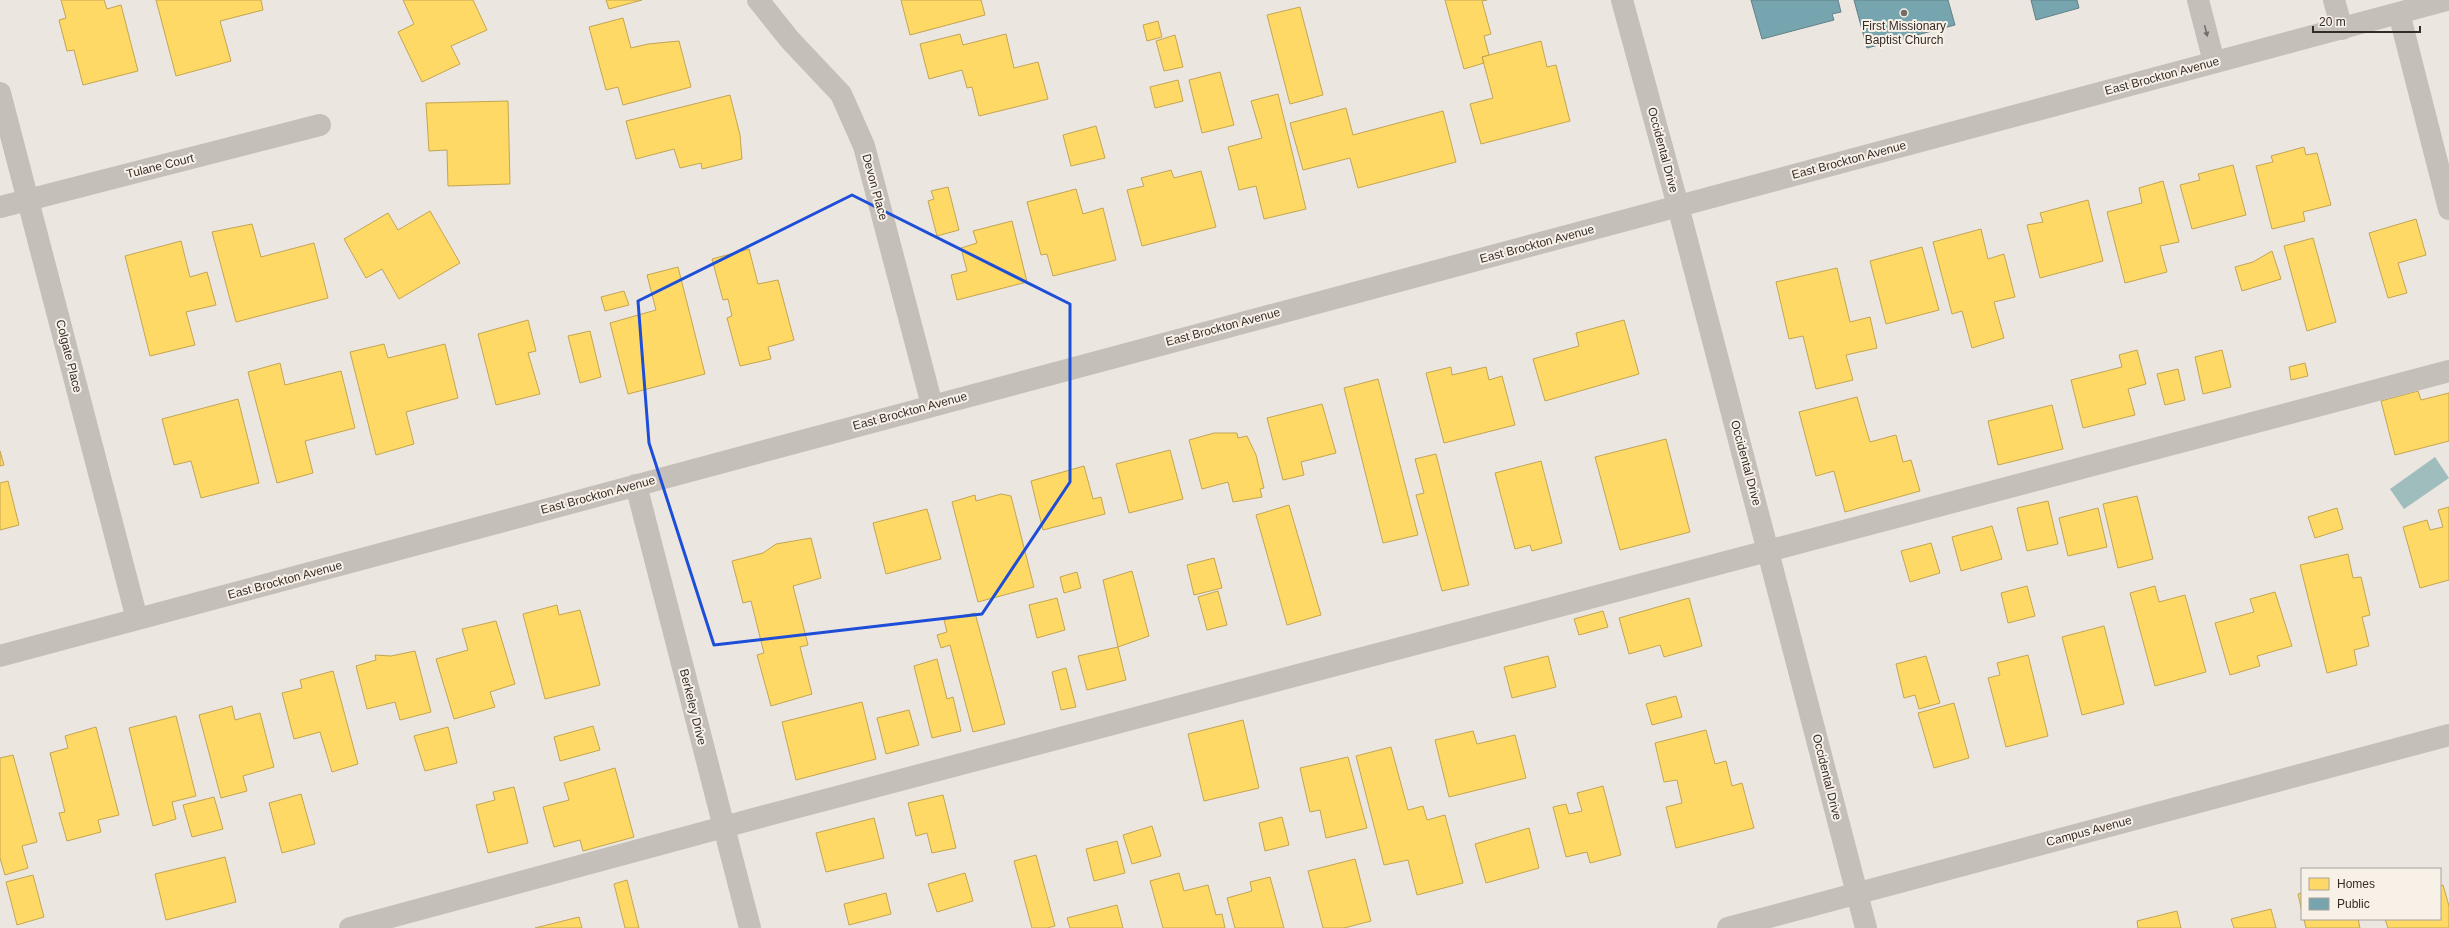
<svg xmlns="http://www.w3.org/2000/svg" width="2449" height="928" font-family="Helvetica,sans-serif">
	<rect width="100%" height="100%" fill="#ece6e0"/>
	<path fill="#9ebdbc" d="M 2435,457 L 2449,478 L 2404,509 L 2390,489 Z"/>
	<path fill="#ffd966" stroke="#c2a553" d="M 61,0 L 104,0 L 107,9 L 121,5 L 138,71 L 83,85 L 74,50 L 67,51 L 59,20 L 66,18 Z
		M 156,0 L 261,0 L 263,10 L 220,21 L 231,61 L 176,76 Z
		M 403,0 L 473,0 L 487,30 L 451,46 L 460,64 L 422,82 L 398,32 L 414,24 Z
		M 606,0 L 642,0 L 609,9 Z
		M 901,0 L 981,0 L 985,15 L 910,35 Z
		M 1445,0 L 1487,0 L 1482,1 L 1491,34 L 1484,36 L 1489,55 L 1482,57 L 1484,63 L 1464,69 Z
		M 1300,7 L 1323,95 L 1290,104 L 1267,15 Z
		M 623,18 L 631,48 L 648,44 L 679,41 L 691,87 L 623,105 L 618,87 L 606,90 L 589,27 Z
		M 1158,21 L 1162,37 L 1147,41 L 1143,25 Z
		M 960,34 L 963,45 L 1006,34 L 1014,68 L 1038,62 L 1048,99 L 979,116 L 972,87 L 967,88 L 962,70 L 929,79 L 920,44 Z
		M 1175,35 L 1183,67 L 1164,71 L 1156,41 Z
		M 1541,41 L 1547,67 L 1556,65 L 1570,121 L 1481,144 L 1470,104 L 1493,98 L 1482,57 Z
		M 1220,72 L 1234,125 L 1202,133 L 1189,80 Z
		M 1178,80 L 1183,101 L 1155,108 L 1150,87 Z
		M 1278,94 L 1306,209 L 1264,219 L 1256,186 L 1239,190 L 1228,147 L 1262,138 L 1251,101 Z
		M 730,95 L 740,135 L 742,159 L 702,169 L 701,163 L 680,168 L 674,149 L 636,159 L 626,121 Z
		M 508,101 L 510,184 L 448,186 L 447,150 L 429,151 L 426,103 Z
		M 1346,108 L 1353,135 L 1443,111 L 1456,162 L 1358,188 L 1350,158 L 1303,170 L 1290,123 Z
		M 1096,126 L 1105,158 L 1071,166 L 1063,135 Z
		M 2304,147 L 2306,155 L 2317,153 L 2331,205 L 2303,212 L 2305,221 L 2272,229 L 2256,166 L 2273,162 L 2271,156 Z
		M 2233,165 L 2246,215 L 2192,229 L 2180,185 L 2200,180 L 2198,174 Z
		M 1171,170 L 1174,178 L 1201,171 L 1216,227 L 1142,246 L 1127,190 L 1144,186 L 1141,178 Z
		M 2163,181 L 2179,242 L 2160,246 L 2167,272 L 2125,283 L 2107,212 L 2142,203 L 2139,188 Z
		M 948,187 L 959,230 L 937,236 L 928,201 L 934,199 L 931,191 Z
		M 1076,189 L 1083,214 L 1103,208 L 1116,260 L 1053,276 L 1047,254 L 1041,255 L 1027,202 Z
		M 2088,200 L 2103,261 L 2040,278 L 2027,225 L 2043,222 L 2040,213 Z
		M 430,211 L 460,263 L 399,299 L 382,269 L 366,278 L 344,239 L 388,213 L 398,230 Z
		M 2416,219 L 2426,255 L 2398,263 L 2407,293 L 2388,298 L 2369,233 Z
		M 1012,221 L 1027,282 L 957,300 L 951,275 L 967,271 L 961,248 L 977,243 L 973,231 Z
		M 252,224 L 261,257 L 314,243 L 328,298 L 236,322 L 212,232 Z
		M 1981,229 L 1988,259 L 2004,254 L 2015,297 L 1994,302 L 2004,338 L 1972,348 L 1962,311 L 1952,314 L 1933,242 Z
		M 2313,238 L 2336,322 L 2307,331 L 2284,246 Z
		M 181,241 L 190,277 L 207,272 L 216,305 L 186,312 L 195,345 L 150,356 L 125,256 Z
		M 1922,247 L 1939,310 L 1886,324 L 1870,261 Z
		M 749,249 L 758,284 L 778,280 L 794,340 L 768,347 L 771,359 L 740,366 L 727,318 L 732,316 L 728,299 L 723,300 L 712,259 Z
		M 2272,251 L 2281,279 L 2242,291 L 2235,267 L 2253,262 Z
		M 678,267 L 705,374 L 628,394 L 610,323 L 656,310 L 647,275 Z
		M 1837,268 L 1850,322 L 1870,317 L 1877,348 L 1846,355 L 1853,380 L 1816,389 L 1803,336 L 1789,339 L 1776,282 Z
		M 624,291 L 629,305 L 605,311 L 601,297 Z
		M 528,320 L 536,351 L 528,353 L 540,394 L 496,405 L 478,334 Z
		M 1624,320 L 1639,374 L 1545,401 L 1533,359 L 1579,346 L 1576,333 Z
		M 590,331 L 601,377 L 580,383 L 568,336 Z
		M 384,344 L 388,358 L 445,344 L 458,398 L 406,412 L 414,444 L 376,455 L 350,352 Z
		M 2137,350 L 2146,384 L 2128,389 L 2135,415 L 2083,428 L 2071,380 L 2122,367 L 2119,355 Z
		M 2222,350 L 2231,387 L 2203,394 L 2195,357 Z
		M 280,363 L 285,385 L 341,371 L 355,428 L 305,441 L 313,473 L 277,483 L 248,372 Z
		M 2305,363 L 2308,376 L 2291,380 L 2289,367 Z
		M 1451,367 L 1452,375 L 1486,367 L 1489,380 L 1502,376 L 1515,425 L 1444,443 L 1426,373 Z
		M 2178,369 L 2185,400 L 2165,405 L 2157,374 Z
		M 1378,379 L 1418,535 L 1383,543 L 1344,388 Z
		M 2418,391 L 2421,400 L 2449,393 L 2449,441 L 2395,455 L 2381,401 Z
		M 1857,397 L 1870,442 L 1896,435 L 1903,462 L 1911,460 L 1920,491 L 1845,512 L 1834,471 L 1816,476 L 1799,412 Z
		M 238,399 L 259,483 L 201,498 L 191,461 L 174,465 L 162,419 Z
		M 1322,404 L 1336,453 L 1301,462 L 1304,475 L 1283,480 L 1267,418 Z
		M 2052,405 L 2063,449 L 1998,465 L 1988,421 Z
		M 1214,433 L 1237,433 L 1238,438 L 1247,436 L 1256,455 L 1264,488 L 1260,489 L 1262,497 L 1233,502 L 1228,482 L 1202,489 L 1189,440 Z
		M 1666,439 L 1690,532 L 1620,550 L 1595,457 Z
		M 1170,450 L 1183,499 L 1129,513 L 1116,464 Z
		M 0,451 L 4,465 L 0,466 Z
		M 1436,454 L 1469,585 L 1442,591 L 1416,495 L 1424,493 L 1415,459 Z
		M 1541,461 L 1562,543 L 1532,551 L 1530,545 L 1515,549 L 1495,473 Z
		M 1084,466 L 1093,499 L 1101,497 L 1105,514 L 1043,530 L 1031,481 Z
		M 8,481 L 19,525 L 0,530 L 0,483 Z
		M 1001,494 L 1011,496 L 1034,587 L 978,602 L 952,502 L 975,495 L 976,501 Z
		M 2137,496 L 2153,559 L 2118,568 L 2103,504 Z
		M 2048,501 L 2058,544 L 2027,551 L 2017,508 Z
		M 1289,505 L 1321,615 L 1287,625 L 1256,515 Z
		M 2449,507 L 2449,580 L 2420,588 L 2403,527 L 2427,520 L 2430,530 L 2443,527 L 2438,510 Z
		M 2098,508 L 2107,547 L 2068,556 L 2059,518 Z
		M 2337,508 L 2343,529 L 2315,538 L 2308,517 Z
		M 927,509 L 941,559 L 886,574 L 873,523 Z
		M 1992,526 L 2002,559 L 1961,571 L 1952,537 Z
		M 811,538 L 821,578 L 793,586 L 808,645 L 800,647 L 812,694 L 771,706 L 757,655 L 764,653 L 751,601 L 743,603 L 732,561 L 763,553 L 776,544 Z
		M 1931,543 L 1940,573 L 1910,582 L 1901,551 Z
		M 2348,554 L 2353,578 L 2361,577 L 2370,615 L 2362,617 L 2369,646 L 2354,650 L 2357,665 L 2327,673 L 2300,565 Z
		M 1214,558 L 1222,588 L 1194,595 L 1187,565 Z
		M 1132,571 L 1149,636 L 1118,647 L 1103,580 Z
		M 1077,572 L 1081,588 L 1064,593 L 1060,577 Z
		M 2027,586 L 2035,616 L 2008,623 L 2001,593 Z
		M 2155,586 L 2159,602 L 2185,595 L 2206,672 L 2155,686 L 2130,593 Z
		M 1218,591 L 1227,625 L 1207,630 L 1198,597 Z
		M 2275,592 L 2292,646 L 2257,656 L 2260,666 L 2230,675 L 2215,623 L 2254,612 L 2250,599 Z
		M 1057,598 L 1065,630 L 1037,638 L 1029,605 Z
		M 1689,598 L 1702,646 L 1664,657 L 1660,645 L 1629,654 L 1619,618 Z
		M 557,605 L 559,615 L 580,610 L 600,685 L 545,699 L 523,614 Z
		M 1603,611 L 1608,627 L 1579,635 L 1574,619 Z
		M 975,613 L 1005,724 L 973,732 L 950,645 L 941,648 L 937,635 L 947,632 L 944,620 Z
		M 496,621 L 515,684 L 490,692 L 495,707 L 454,719 L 436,659 L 468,650 L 462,629 Z
		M 2104,626 L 2124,704 L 2082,715 L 2062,637 Z
		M 1118,647 L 1126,680 L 1087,690 L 1078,656 Z
		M 415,651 L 431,712 L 400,720 L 395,702 L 367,709 L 356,666 L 376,660 L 375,655 L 391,656 Z
		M 2028,655 L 2048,736 L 2006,747 L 1988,678 L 2000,675 L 1997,663 Z
		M 1548,656 L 1556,687 L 1512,698 L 1504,667 Z
		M 1926,656 L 1940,703 L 1919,709 L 1915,695 L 1904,698 L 1896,664 Z
		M 937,659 L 947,699 L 953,697 L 961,731 L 932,738 L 914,666 Z
		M 1066,668 L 1076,707 L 1061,710 L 1052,672 Z
		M 333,671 L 358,764 L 332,772 L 320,732 L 294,739 L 282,693 L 302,688 L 300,680 Z
		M 1676,696 L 1682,717 L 1652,725 L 1646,704 Z
		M 862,702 L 876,759 L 796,780 L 782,722 Z
		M 1954,703 L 1969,758 L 1934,768 L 1918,713 Z
		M 232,706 L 235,720 L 260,713 L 274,767 L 243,776 L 247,791 L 221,798 L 199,715 Z
		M 909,710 L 919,745 L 886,754 L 877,718 Z
		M 176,716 L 196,796 L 172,802 L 176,819 L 153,826 L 129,728 Z
		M 1243,720 L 1259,788 L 1204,801 L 1188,734 Z
		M 593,726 L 600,750 L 560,761 L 554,737 Z
		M 96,727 L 119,815 L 98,820 L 101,832 L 67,841 L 59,813 L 65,812 L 50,753 L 68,748 L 65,736 Z
		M 448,727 L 457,763 L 425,771 L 414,736 Z
		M 1706,730 L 1715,764 L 1726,761 L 1732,786 L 1742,783 L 1754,828 L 1676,848 L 1666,807 L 1682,803 L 1677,780 L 1664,782 L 1655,743 Z
		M 1473,731 L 1477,744 L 1515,735 L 1526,778 L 1449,797 L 1435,740 Z
		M 1391,747 L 1408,810 L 1423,806 L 1427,820 L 1445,815 L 1463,883 L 1417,895 L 1408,860 L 1384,865 L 1356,756 Z
		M 13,755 L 37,842 L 22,846 L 28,868 L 5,875 L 0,858 L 0,758 Z
		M 1348,757 L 1367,828 L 1326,838 L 1320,810 L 1310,812 L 1300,768 Z
		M 615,768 L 634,837 L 583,851 L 580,840 L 554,847 L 543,807 L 569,800 L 564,783 Z
		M 1603,786 L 1621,855 L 1590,863 L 1587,852 L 1566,857 L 1553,807 L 1566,804 L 1569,814 L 1582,811 L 1577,793 Z
		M 514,787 L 528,843 L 488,853 L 476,805 L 495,800 L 493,792 Z
		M 301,794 L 315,844 L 282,853 L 269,803 Z
		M 943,795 L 956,848 L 932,853 L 927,833 L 916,836 L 908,803 Z
		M 214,797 L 223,829 L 192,837 L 183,805 Z
		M 1282,817 L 1289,845 L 1265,851 L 1259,823 Z
		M 874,818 L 884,858 L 826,872 L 816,833 Z
		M 1152,826 L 1161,856 L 1132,864 L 1123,835 Z
		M 1529,828 L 1539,868 L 1486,883 L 1475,844 Z
		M 1117,841 L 1125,873 L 1094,881 L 1086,849 Z
		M 1036,855 L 1055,926 L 1047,928 L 1032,928 L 1014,861 Z
		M 225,857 L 236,902 L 166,920 L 155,874 Z
		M 1355,859 L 1371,921 L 1344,928 L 1323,928 L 1308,871 Z
		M 965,873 L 973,901 L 937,912 L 928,884 Z
		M 1179,873 L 1184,891 L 1208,885 L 1216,915 L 1222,914 L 1225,928 L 1163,928 L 1150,881 Z
		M 33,875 L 44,917 L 17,925 L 6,882 Z
		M 1270,877 L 1284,928 L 1235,928 L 1227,898 L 1252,891 L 1250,882 Z
		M 627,880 L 639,928 L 625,928 L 614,884 Z
		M 2443,885 L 2449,906 L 2449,928 L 2388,928 L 2385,919 L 2440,919 L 2440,886 Z
		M 886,893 L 891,914 L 849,925 L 844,904 Z
		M 2302,893 L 2302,912 L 2298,894 Z
		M 1117,905 L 1123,928 L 1070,928 L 1067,918 Z
		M 2271,909 L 2276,928 L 2234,928 L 2231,919 Z
		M 2177,911 L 2181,928 L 2138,928 L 2137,921 Z
		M 579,917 L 582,928 L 535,928 Z
		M 2304,919 L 2358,919 L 2360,928 L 2306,928 Z"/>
	<path fill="#76a5af" stroke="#628186" d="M 1751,0 L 1838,0 L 1841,12 L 1832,14 L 1834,20 L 1762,39 Z
		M 1854,0 L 1948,0 L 1955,25 L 1867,48 Z
		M 2031,0 L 2077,0 L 2079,8 L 2036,20 Z"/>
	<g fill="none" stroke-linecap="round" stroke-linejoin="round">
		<path stroke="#c5bfba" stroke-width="22" d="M 758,0 L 790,40 L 841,94 L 864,146 L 932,405
			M 1622,0 L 1678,206 L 1866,928
			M 2198,0 L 2214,62
			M 2334,0 L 2342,29
			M 2399,13 L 2449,209
			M 0,93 L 137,619
			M 0,207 L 320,125
			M 636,485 L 750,928
			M 0,656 L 2447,0
			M 350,928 L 772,814 L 2449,371
			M 1728,928 L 2449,735"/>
	</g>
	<defs><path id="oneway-solid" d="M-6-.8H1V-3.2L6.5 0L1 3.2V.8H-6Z"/></defs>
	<use fill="#766e6a" href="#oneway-solid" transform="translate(2206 31) rotate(76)"/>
	<path fill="none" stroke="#1d4ed8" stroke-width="3" stroke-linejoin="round" d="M 852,195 L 1070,304 L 1070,482 L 982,614 L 714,645 L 649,443 L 638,301 Z"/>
	<circle fill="#756d68" stroke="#f8f1e8" stroke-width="1.5" cx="1904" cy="13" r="4"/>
	<g text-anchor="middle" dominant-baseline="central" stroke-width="4" stroke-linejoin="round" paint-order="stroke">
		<g font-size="12" fill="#352c28" stroke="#f8f1e8">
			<text x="1904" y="26">First Missionary<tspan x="1904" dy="14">Baptist Church</tspan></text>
		</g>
		<g font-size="12" fill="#352c28" stroke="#f8f1e8">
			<text transform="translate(2162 76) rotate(-15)">East Brockton Avenue</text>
			<text transform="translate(1663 150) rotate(75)">Occidental Drive</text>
			<text transform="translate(1849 160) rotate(-15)">East Brockton Avenue</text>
			<text transform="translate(160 166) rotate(-14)">Tulane Court</text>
			<text transform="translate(875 187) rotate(75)">Devon Place</text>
			<text transform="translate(1537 244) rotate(-15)">East Brockton Avenue</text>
			<text transform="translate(1223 327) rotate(-15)">East Brockton Avenue</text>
			<text transform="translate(69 356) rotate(76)">Colgate Place</text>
			<text transform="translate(910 411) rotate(-15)">East Brockton Avenue</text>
			<text transform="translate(1746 463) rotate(75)">Occidental Drive</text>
			<text transform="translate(598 495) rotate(-15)">East Brockton Avenue</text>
			<text transform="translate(285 580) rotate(-15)">East Brockton Avenue</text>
			<text transform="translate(693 707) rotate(76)">Berkeley Drive</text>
			<text transform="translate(1827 777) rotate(76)">Occidental Drive</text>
			<text transform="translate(2089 831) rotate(-15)">Campus Avenue</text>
		</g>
	</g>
	<rect x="2301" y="868" width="140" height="52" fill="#f8f1e8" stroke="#aaa29b"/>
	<rect x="2309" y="878" width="20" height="12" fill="#ffd966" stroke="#aaa29b"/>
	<text x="2337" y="888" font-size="12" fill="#352c28">Homes</text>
	<rect x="2309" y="898" width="20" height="12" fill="#76a5af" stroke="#aaa29b"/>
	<text x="2337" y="908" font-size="12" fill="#352c28">Public</text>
	<path d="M2313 26v6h107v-6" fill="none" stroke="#352c28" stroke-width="2"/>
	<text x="2319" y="26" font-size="12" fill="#352c28" stroke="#f8f1e8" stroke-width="3" paint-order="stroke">20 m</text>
</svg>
